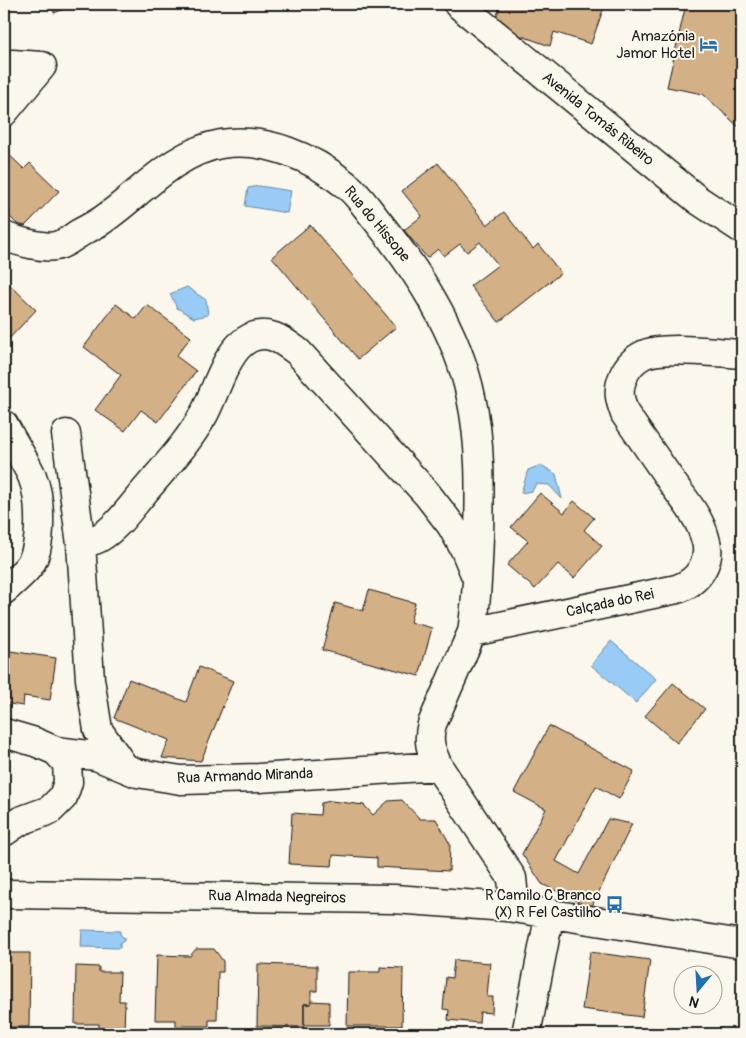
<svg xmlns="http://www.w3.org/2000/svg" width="746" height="1038" font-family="Pangolin,sans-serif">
	<rect width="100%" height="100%" fill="#fbf7ec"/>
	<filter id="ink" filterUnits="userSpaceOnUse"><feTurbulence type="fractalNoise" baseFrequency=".02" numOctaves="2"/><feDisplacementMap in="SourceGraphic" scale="10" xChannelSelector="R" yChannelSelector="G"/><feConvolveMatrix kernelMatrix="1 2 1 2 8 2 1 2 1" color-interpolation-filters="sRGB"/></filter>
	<g filter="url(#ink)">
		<path fill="#98ccf6" stroke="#66869f" d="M 259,186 L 291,191 L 287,213 L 245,206 L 248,188 Z
			M 187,287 L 206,300 L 208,315 L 194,318 L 177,308 L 170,294 Z
			M 541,465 L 556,474 L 562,499 L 549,485 L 536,484 L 532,491 L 521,493 L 528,470 Z
			M 611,641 L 656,679 L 636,703 L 591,665 Z
			M 82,930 L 120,931 L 120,934 L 124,938 L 124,941 L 120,943 L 120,948 L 81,947 Z"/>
		<path fill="#d4b086" stroke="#1c1c1c" d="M 53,4 L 76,4 L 54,13 Z
			M 501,4 L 605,4 L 591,44 L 554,32 L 550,46 L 493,26 Z
			M 686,4 L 742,4 L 742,130 L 703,94 L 667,87 Z
			M 4,150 L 24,169 L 30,163 L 59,191 L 25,226 L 17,224 L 4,211 Z
			M 438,163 L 487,225 L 504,212 L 533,249 L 538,244 L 561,273 L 499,322 L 470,286 L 498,265 L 480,242 L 467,252 L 460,244 L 444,256 L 438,249 L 427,258 L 404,230 L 422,216 L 402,191 Z
			M 310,225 L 396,327 L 358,359 L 272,257 Z
			M 4,279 L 36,310 L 6,342 L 4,340 Z
			M 116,304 L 136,319 L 147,305 L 191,337 L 176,356 L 196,371 L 158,422 L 141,410 L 125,431 L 95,410 L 121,375 L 84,347 Z
			M 540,493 L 564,513 L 574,501 L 594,518 L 584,530 L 602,546 L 574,578 L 558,564 L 535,589 L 507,565 L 528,541 L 511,527 Z
			M 369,590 L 415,603 L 410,622 L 432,628 L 419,676 L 322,650 L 335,603 L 363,611 Z
			M 4,650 L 56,658 L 50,700 L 24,696 L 23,706 L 4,703 Z
			M 199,667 L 233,681 L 201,761 L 162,758 L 169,740 L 114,718 L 129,679 L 186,702 Z
			M 673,683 L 705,709 L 677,743 L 645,716 Z
			M 549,726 L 634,771 L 619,799 L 596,786 L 556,861 L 579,874 L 608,819 L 632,824 L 591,908 L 542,884 L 522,854 L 546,809 L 514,792 Z
			M 402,800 L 420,819 L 436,819 L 450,844 L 449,871 L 377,867 L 377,858 L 333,855 L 332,866 L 289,864 L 292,813 L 320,815 L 321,803 L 331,801 L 364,805 L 373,815 L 388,801 Z
			M 196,949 L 214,949 L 223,961 L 223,972 L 218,972 L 217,1020 L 209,1020 L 209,1026 L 176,1026 L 176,1020 L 155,1020 L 157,955 L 190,956 Z
			M 590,952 L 650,960 L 642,1017 L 582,1009 Z
			M 4,953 L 30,953 L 29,1027 L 4,1027 Z
			M 454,960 L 490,963 L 487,997 L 493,997 L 492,1013 L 480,1012 L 479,1023 L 448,1020 L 449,1010 L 443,1009 L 446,977 L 452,978 Z
			M 258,964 L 317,966 L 317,991 L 311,991 L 311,1004 L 304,1004 L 304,1027 L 257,1026 Z
			M 76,966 L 99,967 L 99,972 L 120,972 L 119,1001 L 125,1001 L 124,1032 L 99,1031 L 99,1024 L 75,1024 Z
			M 380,967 L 403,968 L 402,1026 L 347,1026 L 348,972 L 380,972 Z
			M 311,1001 L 329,1002 L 329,1025 L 304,1025 L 304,1004 L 311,1004 Z"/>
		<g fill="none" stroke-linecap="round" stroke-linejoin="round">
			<defs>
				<path id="minor" d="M 458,4 L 698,200 L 742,229
					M 4,68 L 12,64 L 42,66 L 4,112
					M 4,236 C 16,241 47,250 59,245 C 66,243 72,238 78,234 C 85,230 93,226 101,221 C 138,196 174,152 221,144 C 266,137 312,157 346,185 C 357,193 366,207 375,218 C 417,270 457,330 471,397 C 481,442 480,491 479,536 C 478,569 477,600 472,632
					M 4,425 C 13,442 24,459 32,476 C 41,498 43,547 29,566 C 22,575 12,583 4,590
					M 66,434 L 81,544 C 87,542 94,541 99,538 C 117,528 131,507 144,492 C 165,467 188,443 204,414 C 216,392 226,349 250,338 C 269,329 283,341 298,352 L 427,494 L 451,525 L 465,550 L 475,574
					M 81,544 L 90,679 L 98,730 L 124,767
					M 4,733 L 35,742 L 56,751 L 96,756 L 137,773 L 181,780 L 259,778 L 438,766
					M 4,832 L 20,821 L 50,810 L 63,797 L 68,782 L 67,763 L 56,751
					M 4,894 L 394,899 L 507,907 L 742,944
					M 515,908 L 512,878 L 438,766 C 431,750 427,741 432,724 L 472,632 L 677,589 C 698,582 713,561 705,538 C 700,519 687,503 676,488 C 659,463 642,439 625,414 C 620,401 617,391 623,377 C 627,367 633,360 643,355 C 661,345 720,353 742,354
					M 526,1034 L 550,913"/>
			</defs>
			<use href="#minor" stroke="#1c1c1c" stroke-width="31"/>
			<use href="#minor" stroke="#fbf7ec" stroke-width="28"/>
		</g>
	</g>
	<defs>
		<symbol id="hotel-bare" viewBox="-9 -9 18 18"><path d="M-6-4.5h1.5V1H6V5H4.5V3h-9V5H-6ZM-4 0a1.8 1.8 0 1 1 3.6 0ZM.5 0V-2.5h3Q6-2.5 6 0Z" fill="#1f6fb2" stroke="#fbf7ec" stroke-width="2.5" paint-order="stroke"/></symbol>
		<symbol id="bus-bare" viewBox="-9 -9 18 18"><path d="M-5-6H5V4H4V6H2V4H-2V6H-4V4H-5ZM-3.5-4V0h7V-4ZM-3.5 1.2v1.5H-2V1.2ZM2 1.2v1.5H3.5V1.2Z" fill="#1f6fb2" stroke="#fbf7ec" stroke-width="2.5" paint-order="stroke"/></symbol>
	</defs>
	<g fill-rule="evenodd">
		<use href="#hotel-bare" x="696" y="32" width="25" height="25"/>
		<use href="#bus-bare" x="602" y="892" width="25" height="25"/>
	</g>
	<g text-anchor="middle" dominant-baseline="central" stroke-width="4" stroke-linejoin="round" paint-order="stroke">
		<g font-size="15" fill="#1c1c1c" stroke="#fbf7ec" text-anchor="end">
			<text x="695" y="36">Amazónia<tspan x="695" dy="17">Jamor Hotel</tspan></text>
			<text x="601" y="895">R Camilo C Branco<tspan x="601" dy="17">(X) R Fel Castilho</tspan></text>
		</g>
		<g font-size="15" fill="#1c1c1c" stroke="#fbf7ec">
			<text transform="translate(598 119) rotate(39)">Avenida Tomás Ribeiro</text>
			<text transform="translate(377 224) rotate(50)">Rua do Hissope</text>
			<text transform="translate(610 603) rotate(-12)">Calçada do Rei</text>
			<text transform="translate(245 776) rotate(-2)">Rua Armando Miranda</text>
			<text transform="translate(277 897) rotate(1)">Rua Almada Negreiros</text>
		</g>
	</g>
	<rect width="746" height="1038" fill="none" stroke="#fbf7ec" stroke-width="20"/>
	<rect x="10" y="10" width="726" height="1018" fill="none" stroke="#1c1c1c" stroke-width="2" filter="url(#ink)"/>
	<g transform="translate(698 990) rotate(198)"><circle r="24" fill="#fbf7ec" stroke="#a29f99"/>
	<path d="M0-4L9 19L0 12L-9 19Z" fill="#1f6fb2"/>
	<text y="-8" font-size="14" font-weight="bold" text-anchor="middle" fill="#1c1c1c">N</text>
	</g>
</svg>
